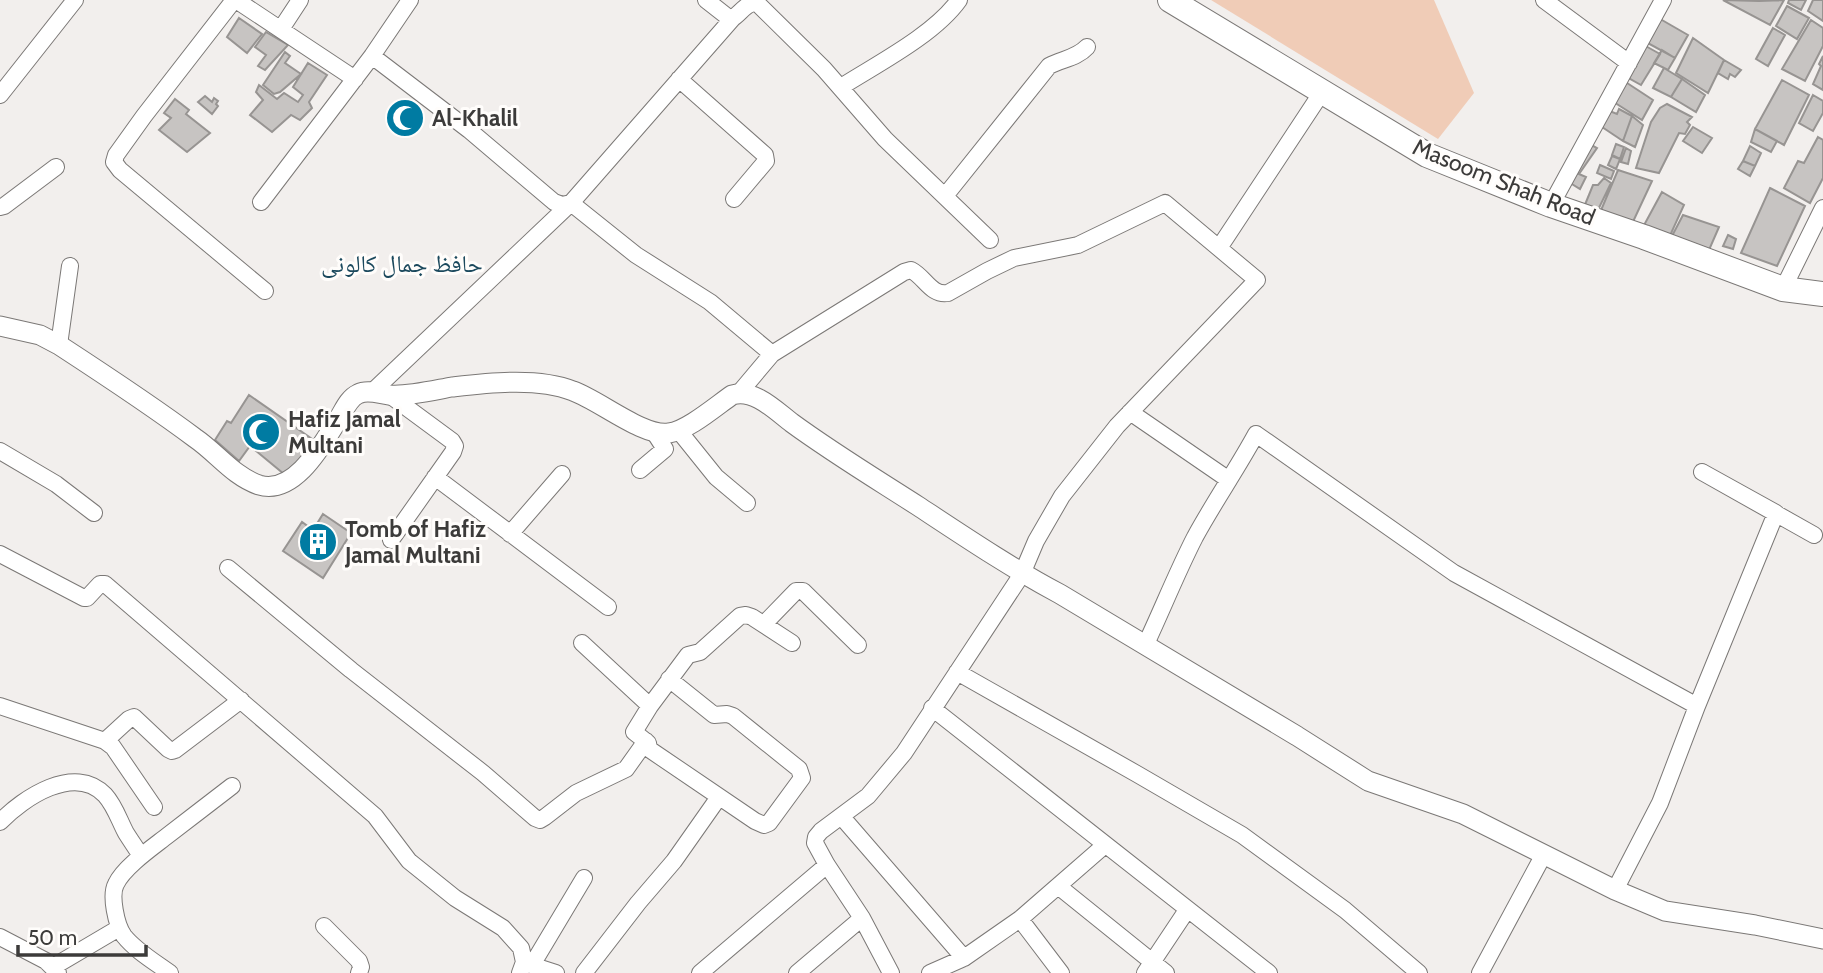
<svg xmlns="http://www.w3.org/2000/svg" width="1823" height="973" font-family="Cabin,'Noto Naskh Arabic',sans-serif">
	<rect width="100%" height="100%" fill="#f2efed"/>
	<path fill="#f0ccb7" d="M 1211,0 L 1434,0 L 1474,93 L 1438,139 Z"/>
	<path fill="#c7c4c2" stroke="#979492" stroke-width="2" d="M 1723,0 L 1759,1 L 1784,0 L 1770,25 Z
		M 1789,0 L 1806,0 L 1801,10 L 1788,3 Z
		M 1813,0 L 1823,0 L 1823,21 L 1808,11 Z
		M 1787,6 L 1809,18 L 1797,39 L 1776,26 Z
		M 1655,16 L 1688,35 L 1675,58 L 1644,41 Z
		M 239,18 L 262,34 L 247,53 L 227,37 Z
		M 1811,20 L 1823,28 L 1823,46 L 1805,81 L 1782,69 Z
		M 1773,28 L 1785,35 L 1768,66 L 1756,59 Z
		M 266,32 L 288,45 L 265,70 L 258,66 L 266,55 L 255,47 Z
		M 1693,38 L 1724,60 L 1708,93 L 1676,73 Z
		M 1642,44 L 1660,54 L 1641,85 L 1625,76 Z
		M 1662,50 L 1675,58 L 1668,70 L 1654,63 Z
		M 285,52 L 290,56 L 285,63 L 301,74 L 280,92 L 274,94 L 263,85 Z
		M 1823,56 L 1823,90 L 1813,84 L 1821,66 L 1819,64 Z
		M 1724,60 L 1741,70 L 1735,77 L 1730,74 L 1728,79 L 1718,73 Z
		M 308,63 L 327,75 L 309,102 L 312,108 L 300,120 L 291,115 L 272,132 L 250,115 L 263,100 L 256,92 L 259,85 L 277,99 L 284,93 L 298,102 L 303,95 L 293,87 Z
		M 1664,68 L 1682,79 L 1671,97 L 1653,88 Z
		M 1621,79 L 1653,100 L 1642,120 L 1609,99 Z
		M 1682,79 L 1705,95 L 1696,112 L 1671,97 Z
		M 1782,80 L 1809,95 L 1784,145 L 1755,129 Z
		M 1813,95 L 1823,101 L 1823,113 L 1813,131 L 1799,123 Z
		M 205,96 L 212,102 L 214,98 L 218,101 L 216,104 L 218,106 L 212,114 L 198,102 Z
		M 175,99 L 189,110 L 186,114 L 210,133 L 187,152 L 159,130 L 171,118 L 164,113 Z
		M 1667,104 L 1692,117 L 1687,122 L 1690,125 L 1685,134 L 1679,133 L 1659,173 L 1636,168 L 1651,122 L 1660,108 Z
		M 1619,109 L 1632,116 L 1623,141 L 1599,125 L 1607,110 L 1617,114 Z
		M 1632,116 L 1643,125 L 1635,147 L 1623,141 Z
		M 1693,127 L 1712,138 L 1702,153 L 1683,141 Z
		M 1755,129 L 1777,141 L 1771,152 L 1751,142 Z
		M 1818,137 L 1823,140 L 1823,178 L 1810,203 L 1784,188 L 1798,161 L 1804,163 Z
		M 1586,142 L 1597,148 L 1579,174 L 1572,171 Z
		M 1616,144 L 1624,147 L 1620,159 L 1612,155 Z
		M 1750,146 L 1761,153 L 1755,166 L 1743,161 Z
		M 1626,148 L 1631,151 L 1628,164 L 1621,162 Z
		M 1612,156 L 1620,159 L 1616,169 L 1608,165 Z
		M 1743,161 L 1755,166 L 1750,176 L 1738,169 Z
		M 1600,165 L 1614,171 L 1611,179 L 1597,173 Z
		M 1618,170 L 1652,181 L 1631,226 L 1599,215 Z
		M 1572,171 L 1586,177 L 1580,189 L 1567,181 Z
		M 1604,178 L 1611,183 L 1597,212 L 1584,207 L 1593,185 L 1598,185 Z
		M 1770,188 L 1805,206 L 1777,266 L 1741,253 Z
		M 1662,192 L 1684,205 L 1668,240 L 1643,227 Z
		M 1683,215 L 1719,227 L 1709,250 L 1672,236 Z
		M 1728,235 L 1736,239 L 1733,249 L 1723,246 Z
		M 249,395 L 315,441 L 299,465 L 284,474 L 250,446 L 239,461 L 215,440 L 227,421 L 231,423 Z
		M 323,514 L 351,533 L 323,578 L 283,551 L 302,522 L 313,530 Z"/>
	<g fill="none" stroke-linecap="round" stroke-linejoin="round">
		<defs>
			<path id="minor" d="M 234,0 L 144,116 L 116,155 L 114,162 L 120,170 L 265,291
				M 236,0 L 355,79
				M 706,0 L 729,18 L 733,18 C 741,13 748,0 758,4 L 824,69 L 885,139 L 990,240
				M 1544,0 L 1629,63
				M 281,29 L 300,0
				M 372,56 L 469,130 L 554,202 L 562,205 L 571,203 L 636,255 L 710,302 L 772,354
				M 679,79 L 765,155 L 766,161 L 734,199
				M 841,87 C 877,64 934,35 959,0
				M 0,95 L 75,0
				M 945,196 L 1049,66 C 1062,59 1077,58 1087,47
				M 261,202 L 372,56 L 410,0
				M 1551,205 L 1663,0
				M 0,207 L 4,206 L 56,167
				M 1219,248 L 1322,92
				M 1783,289 L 1823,208
				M 59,345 L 70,266
				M 372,392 L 571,203 L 733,18
				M 740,392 L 772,354 L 904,272 L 911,270 C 925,277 931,296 948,293 L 987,271 L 1014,258 L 1078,245 L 1165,203 L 1257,280 L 1117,426 L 1062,496 L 1036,541 L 1022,574 L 904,753 L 868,796 L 821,831 L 816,837 L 815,843 L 827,865 L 862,918 L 891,973
				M 1130,412 L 1229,480
				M 679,431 L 716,477 L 747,503
				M 0,451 L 56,484 L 94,513
				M 640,470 L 665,449 L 654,432
				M 435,477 L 608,607
				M 510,534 L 562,474
				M 391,540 L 453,452 L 455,446 L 452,441 L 391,396
				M 0,554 L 84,598 L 87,598 L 100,584 L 105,584 L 375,816 L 409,861 L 455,898 L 503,928 L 521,948 L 524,962 L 520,973
				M 228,568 L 351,670 L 483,773 L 535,818 L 540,820 L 545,817 L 576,793 L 626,769 L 646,741
				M 764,624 L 796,591 L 803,591 L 858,645
				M 582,643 L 650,706
				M 1145,646 C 1162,610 1177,572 1195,537 C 1214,502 1237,469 1256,434 L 1454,573 L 1697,706 L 1660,803 L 1615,890
				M 957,672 L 1137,774 L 1242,835 L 1345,910 L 1419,973
				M 669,679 L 714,715 L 727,714 L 733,716 L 799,769 L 802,778 L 769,823 L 764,825 L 755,821 L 649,749 L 648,743 L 634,732 L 650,706 L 688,655 L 700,652 L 740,616 L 746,615 L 752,617 L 792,643
				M 0,706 L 105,741 L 113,747 L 154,807
				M 1697,706 L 1776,513 L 1702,472 L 1814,535
				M 932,708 L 1269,973
				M 105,741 L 129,719 L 134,717 L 168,749 L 172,751 L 175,750 L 241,700
				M 841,816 L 964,958
				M 0,822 C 23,798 75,763 105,795 C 115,806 119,820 126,833 C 131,841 136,848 141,856
				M 1058,886 L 1166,973
				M 1020,919 L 1061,973
				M 324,926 L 359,961 L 361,967 L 359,973
				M 0,937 L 46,961 L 58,973
				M 525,963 L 556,973
				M 532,965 L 584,878
				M 53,967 L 119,928
				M 170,973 C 155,962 136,951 124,936 C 116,925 110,895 116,884 C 124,867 153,847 167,836 C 189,819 210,803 232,786
				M 584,973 L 638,903 L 674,861 L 719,797
				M 700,973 L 827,865
				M 797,973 L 862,918
				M 930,973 L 964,958 L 1020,919 L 1105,845
				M 1145,973 L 1187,910
				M 1480,973 L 1544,854"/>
			<path id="tertiary" d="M 0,326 L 40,335 L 59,345 C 105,375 151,405 195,438 C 217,453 233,476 259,485 C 295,496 323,443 339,418 C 344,410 349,398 358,394 C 368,389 379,394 389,395 C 406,397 435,390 452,387 C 488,383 538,377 573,391 C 599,400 643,437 669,433 C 687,431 716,406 732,395 C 754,388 776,411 792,423 C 833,453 876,479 918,506 C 965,537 1011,568 1060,594 L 1297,736 L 1368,781 L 1463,814 L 1615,890 L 1665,911 L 1755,925 L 1823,939"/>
			<path id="primary" d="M 1170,0 L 1427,155 L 1551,205 L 1644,237 L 1783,289 L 1823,294"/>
		</defs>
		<use href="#minor" stroke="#7b7876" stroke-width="18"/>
		<use href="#tertiary" stroke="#7b7876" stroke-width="21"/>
		<use href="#primary" stroke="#7b7876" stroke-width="26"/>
		<use href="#minor" stroke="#fff" stroke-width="16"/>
		<use href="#tertiary" stroke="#fff" stroke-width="19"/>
		<use href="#primary" stroke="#fff" stroke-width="24"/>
	</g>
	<defs>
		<symbol id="mosque-disc" viewBox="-11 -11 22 22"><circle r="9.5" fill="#007ba2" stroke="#fffdfb"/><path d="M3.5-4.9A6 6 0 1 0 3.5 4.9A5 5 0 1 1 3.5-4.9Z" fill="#fff"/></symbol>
		<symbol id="building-disc" viewBox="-11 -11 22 22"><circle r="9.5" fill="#007ba2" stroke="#fffdfb"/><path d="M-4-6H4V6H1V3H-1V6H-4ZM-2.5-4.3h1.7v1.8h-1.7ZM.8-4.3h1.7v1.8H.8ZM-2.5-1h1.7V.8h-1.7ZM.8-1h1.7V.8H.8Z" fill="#fff"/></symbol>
	</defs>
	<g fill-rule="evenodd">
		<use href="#mosque-disc" x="383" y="96" width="44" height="44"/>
		<use href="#mosque-disc" x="239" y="410" width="44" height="44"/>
		<use href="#building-disc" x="296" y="520" width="44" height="44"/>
	</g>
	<g text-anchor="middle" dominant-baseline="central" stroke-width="6" stroke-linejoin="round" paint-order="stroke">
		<g font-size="23" font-weight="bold" fill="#3c3b3a" stroke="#fffdfb" text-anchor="start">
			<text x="432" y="118">Al-Khalil</text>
			<text x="288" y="419">Hafiz Jamal<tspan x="288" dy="26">Multani</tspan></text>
			<text x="345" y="529">Tomb of Hafiz<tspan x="345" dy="26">Jamal Multani</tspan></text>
		</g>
		<g font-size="23" fill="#3c3b3a" stroke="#fffdfb">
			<text transform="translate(1504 182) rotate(22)">Masoom Shah Road</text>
		</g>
		<g font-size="24" fill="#1b495d" stroke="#fffdfb">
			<text x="402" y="263">حافظ جمال کالونی</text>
		</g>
	</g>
	<path d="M18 945v10h128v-10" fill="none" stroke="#3c3b3a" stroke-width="3.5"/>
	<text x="28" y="945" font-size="21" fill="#3c3b3a" stroke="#fffdfb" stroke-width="5" paint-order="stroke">50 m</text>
</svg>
